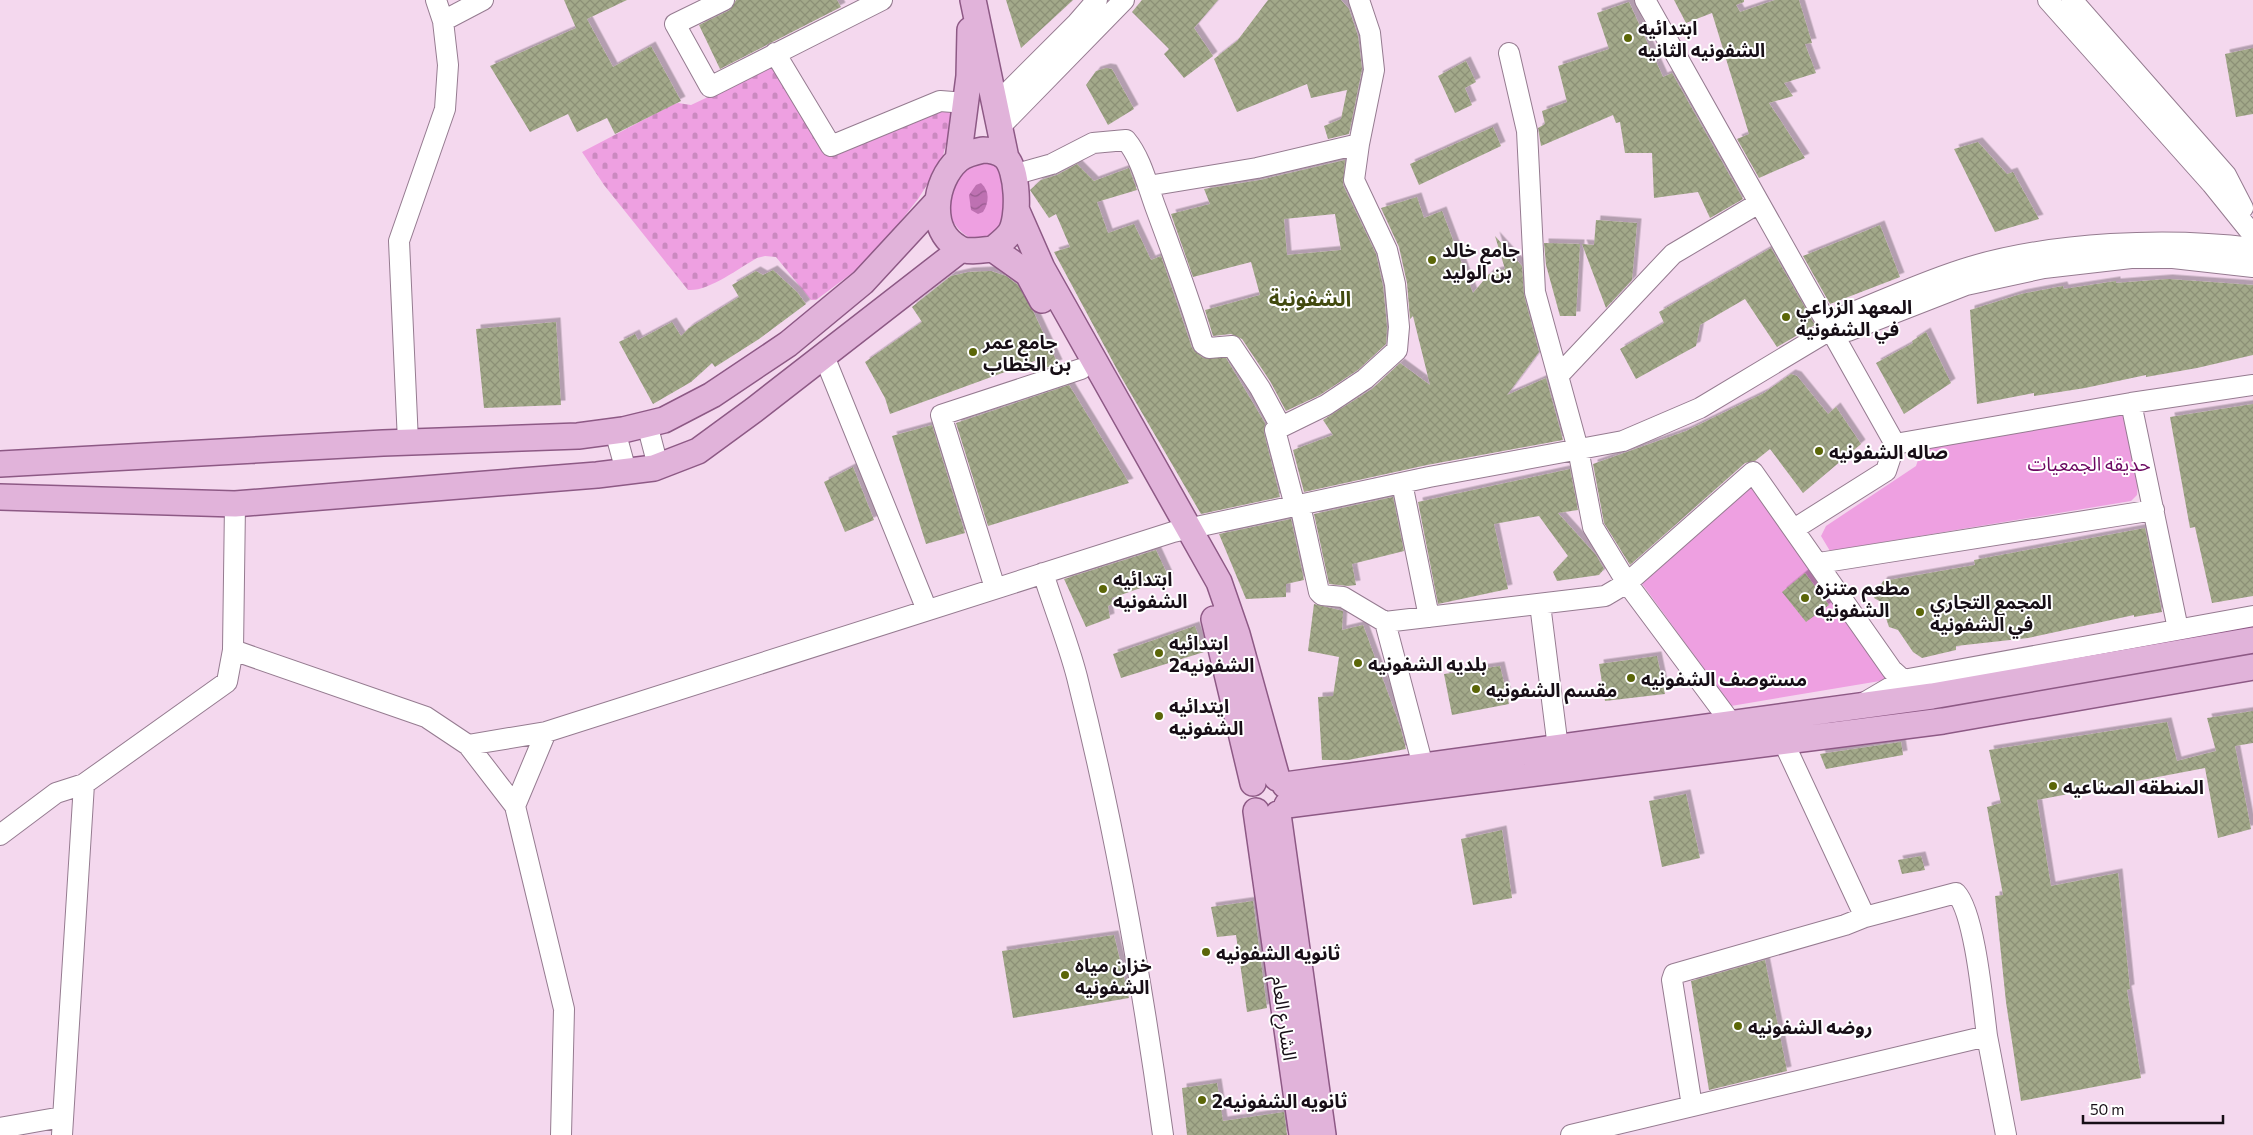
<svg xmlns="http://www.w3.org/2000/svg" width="2253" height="1135" font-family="Commissioner,'Noto Sans Arabic',sans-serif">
	<defs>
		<pattern id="cemetery-stones" width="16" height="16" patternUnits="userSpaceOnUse" patternTransform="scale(1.25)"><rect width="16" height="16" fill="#eea0e1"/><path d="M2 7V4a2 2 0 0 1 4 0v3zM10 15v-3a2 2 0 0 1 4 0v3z" fill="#cb89c0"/></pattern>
		<pattern id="water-waves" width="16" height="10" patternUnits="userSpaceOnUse" patternTransform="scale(1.25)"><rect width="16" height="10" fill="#be71b2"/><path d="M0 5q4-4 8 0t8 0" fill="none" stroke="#995b90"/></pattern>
		<pattern id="building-cross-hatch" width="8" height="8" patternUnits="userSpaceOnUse" patternTransform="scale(1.25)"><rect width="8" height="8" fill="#a3a98a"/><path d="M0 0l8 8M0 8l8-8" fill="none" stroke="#8c9076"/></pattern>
		<filter id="shadow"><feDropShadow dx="4.5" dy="-4.5" stdDeviation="0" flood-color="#0004"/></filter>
	</defs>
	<rect width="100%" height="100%" fill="#f4d8ee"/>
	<path fill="#eea0e1" d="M 974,160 C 980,161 988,161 993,164 C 1013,176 1009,223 991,236 C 973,249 950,226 948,207 C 948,199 950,189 951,181 Z
		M 2112,414 L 2123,416 L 2127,422 L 2138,484 L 2137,495 L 2131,501 L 1830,551 L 1821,536 L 1826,526 L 1916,466 L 1922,448 Z
		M 1750,481 L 1892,679 L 1731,706 L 1640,581 Z"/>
	<path fill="url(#cemetery-stones)" d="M 772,67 L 831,155 L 946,106 L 955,110 L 941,163 L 918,199 L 871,259 L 816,300 L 811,300 L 776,257 L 765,256 L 757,258 C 739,268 708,292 688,290 L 604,185 L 582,152 L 672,105 L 678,103 L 691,105 Z"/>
	<path fill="url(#water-waves)" d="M 981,183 C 990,191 989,203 983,212 L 978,214 L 971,210 L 969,195 L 976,185 Z"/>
	<path fill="url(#building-cross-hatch)" fill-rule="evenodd" filter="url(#shadow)" d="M 564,0 L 627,0 L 587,19 L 613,67 L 651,46 L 681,101 L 615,134 L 607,118 L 577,132 L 568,114 L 530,132 L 490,66 L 576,28 Z
		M 736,0 L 837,0 L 841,7 L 720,69 L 699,25 L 730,10 Z
		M 1006,0 L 1073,0 L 1021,48 Z
		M 1142,0 L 1218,0 L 1194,28 L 1213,56 L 1184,78 L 1164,54 L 1169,49 L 1132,12 Z
		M 1268,0 L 1341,0 L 1349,9 L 1358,36 L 1362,69 L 1349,134 L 1328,139 L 1324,126 L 1341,119 L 1347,90 L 1311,98 L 1307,84 L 1237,112 L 1214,59 L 1237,41 Z
		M 1674,0 L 1744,0 L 1744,2 L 1736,5 L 1740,12 L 1775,0 L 1799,0 L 1812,43 L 1805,44 L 1816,73 L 1784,83 L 1793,96 L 1769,103 L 1805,158 L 1759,178 L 1737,139 L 1749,134 L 1712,13 L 1686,23 Z
		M 1629,2 L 1663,77 L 1672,73 L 1743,199 L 1710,218 L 1698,192 L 1654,198 L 1652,153 L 1625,153 L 1620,122 L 1616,123 L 1613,115 L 1541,146 L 1538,128 L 1545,124 L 1542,111 L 1567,102 L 1558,66 L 1609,49 L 1597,13 Z
		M 2253,48 L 2253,114 L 2236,117 L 2225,54 Z
		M 1466,61 L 1476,82 L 1465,88 L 1472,105 L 1455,113 L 1438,76 Z
		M 1106,68 L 1112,69 L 1134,109 L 1108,125 L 1086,85 L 1096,71 Z
		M 1493,127 L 1501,146 L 1419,185 L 1410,164 Z
		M 1978,142 L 2007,174 L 2013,172 L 2039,219 L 1995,232 L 1954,149 Z
		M 1345,160 L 1343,185 L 1376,254 L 1383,286 L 1387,327 L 1386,344 L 1358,370 L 1320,395 L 1286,411 L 1270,381 L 1242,339 L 1231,334 L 1213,336 L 1205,310 L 1260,295 L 1251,262 L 1193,277 L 1171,214 L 1210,204 L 1204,189 L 1260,180 ZM 1335,214 L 1341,250 L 1287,255 L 1284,219 Z
		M 1077,164 L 1094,181 L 1129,168 L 1137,190 L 1097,202 L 1108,233 L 1134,224 L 1151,260 L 1161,256 L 1192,348 L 1203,358 L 1226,358 L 1265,423 L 1264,433 L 1280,497 L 1201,514 L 1120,375 L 1054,252 L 1070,247 L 1056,214 L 1049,218 L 1030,190 L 1041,180 L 1057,175 Z
		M 1417,197 L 1424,218 L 1442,211 L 1473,293 L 1489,274 L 1505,269 L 1495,236 L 1522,266 L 1524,295 L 1539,352 L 1507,395 L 1546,378 L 1563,440 L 1427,465 L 1304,492 L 1293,450 L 1333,435 L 1323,420 L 1372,389 L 1400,363 L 1430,385 L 1413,316 L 1410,319 L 1407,283 L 1399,247 L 1381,208 Z
		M 1596,220 L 1637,223 L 1632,280 L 1606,308 L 1582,244 L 1594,245 Z
		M 1880,225 L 1900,277 L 1830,304 L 1803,256 Z
		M 1544,243 L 1580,244 L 1576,316 L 1560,316 L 1546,265 Z
		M 1771,248 L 1815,325 L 1777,347 L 1745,299 L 1700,325 L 1696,346 L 1636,379 L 1620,349 L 1664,323 L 1659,312 Z
		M 773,270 L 797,292 L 806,304 L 759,339 L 715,367 L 712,363 L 691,382 L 653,404 L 619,342 L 635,334 L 638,340 L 672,322 L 681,336 L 689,328 L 739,297 L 732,285 L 756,271 L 763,275 Z
		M 991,271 L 1006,276 L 1018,285 L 1033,311 L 1058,364 L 1039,370 L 1035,361 L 890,414 L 885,398 L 865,362 L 922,322 L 912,307 L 951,276 L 969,272 Z
		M 2168,279 L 2253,285 L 2253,355 L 2197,368 L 2146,377 L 2146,375 L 2085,388 L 2034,396 L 2034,393 L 1977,404 L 1970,310 L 2021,294 L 2063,286 L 2064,289 L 2116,281 L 2116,283 Z
		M 556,322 L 561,405 L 484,408 L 476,329 Z
		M 1926,332 L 1951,383 L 1904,414 L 1876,363 L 1913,343 L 1912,341 Z
		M 1791,374 L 1797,376 L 1828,414 L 1836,407 L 1861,444 L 1803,493 L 1770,449 L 1755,461 L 1745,463 L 1630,565 L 1604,523 L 1593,464 L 1686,431 L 1764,393 Z
		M 1069,385 L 1129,483 L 988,526 L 956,423 Z
		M 2253,404 L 2253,596 L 2212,603 L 2195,527 L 2190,528 L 2170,417 Z
		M 932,425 L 965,533 L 926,544 L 892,436 Z
		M 853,467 L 874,520 L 845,532 L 824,482 Z
		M 1570,469 L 1578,510 L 1558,513 L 1596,555 L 1604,569 L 1599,575 L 1557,581 L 1553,572 L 1568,556 L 1539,516 L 1494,524 L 1508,589 L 1438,604 L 1418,502 Z
		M 1393,497 L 1404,551 L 1352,564 L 1356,585 L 1348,586 L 1329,584 L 1314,514 Z
		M 1291,519 L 1304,580 L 1286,584 L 1286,597 L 1246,599 L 1219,534 Z
		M 2145,528 L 2162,612 L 2134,617 L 2134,615 L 2028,638 L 1956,646 L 1956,650 L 1922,658 L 1913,652 L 1898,630 L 1889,627 L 1886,618 L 1890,607 L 1874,598 L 1883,581 L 1975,565 L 1974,560 Z
		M 1156,550 L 1169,578 L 1112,598 L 1112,604 L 1108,606 L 1110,618 L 1086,627 L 1064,579 Z
		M 1805,573 L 1829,605 L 1806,622 L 1782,592 Z
		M 1314,604 L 1343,611 L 1342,630 L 1363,625 L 1400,726 L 1406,749 L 1348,760 L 1322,760 L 1318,697 L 1333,696 L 1339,657 L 1308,651 Z
		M 1195,626 L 1204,652 L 1121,678 L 1113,654 Z
		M 1657,656 L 1665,694 L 1605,701 L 1599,664 Z
		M 1500,666 L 1509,704 L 1452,715 L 1444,674 Z
		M 2253,711 L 2253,743 L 2235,746 L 2251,829 L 2218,838 L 2205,768 L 2037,800 L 2051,886 L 2118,873 L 2130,989 L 2127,990 L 2141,1078 L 2021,1101 L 2006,1002 L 1995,896 L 2003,895 L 1987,807 L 2001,803 L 1989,750 L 2167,722 L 2177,761 L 2216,751 L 2207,718 Z
		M 1901,742 L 1903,755 L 1826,769 L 1820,754 Z
		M 1686,794 L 1700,858 L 1662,867 L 1649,801 Z
		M 1502,830 L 1512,898 L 1473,905 L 1461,839 Z
		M 1921,856 L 1925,870 L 1902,874 L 1898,860 Z
		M 1253,901 L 1267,1008 L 1247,1012 L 1236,935 L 1217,937 L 1211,907 Z
		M 1114,935 L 1129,998 L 1013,1018 L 1002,951 Z
		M 1765,960 L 1787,1071 L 1709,1090 L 1691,981 Z
		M 1217,1083 L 1223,1121 L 1284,1112 L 1287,1135 L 1187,1135 L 1182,1088 Z"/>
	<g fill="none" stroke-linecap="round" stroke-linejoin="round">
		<defs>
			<path id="minor" d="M 724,0 L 675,24 L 710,87 L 882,0
				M 1645,0 L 1895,444 L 2131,403 L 2253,385
				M 2048,0 L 2212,184 L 2253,235
				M 2072,0 L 2226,175 L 2243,208
				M 443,21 L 483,0
				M 775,53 L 831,146 L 940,101 L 966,103
				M 1509,53 L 1527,131 L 1535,292 L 1578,449 L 1593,527 L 1627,583 L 1732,724
				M 996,104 L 1077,23 L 1097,0
				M 999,128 L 1124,0
				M 1013,175 L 1052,164 L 1093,143 L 1126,140 C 1141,158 1147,184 1155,206 C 1172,252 1189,297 1203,344 L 1209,348 L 1232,346 L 1260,388 L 1281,427
				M 1148,186 L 1257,168 L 1359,144
				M 1830,330 L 1848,331 L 1966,285 L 2044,268 L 2131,258 L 2173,258 L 2253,267
				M 824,356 L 927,610
				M 1558,376 L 1673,254 L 1759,203
				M 2131,403 L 2178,629
				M 647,424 L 658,466
				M 615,431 L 626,471
				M 408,442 L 399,241 L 445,109 L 448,65 L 443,21 L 436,0
				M 1402,483 L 1429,617
				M 235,504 L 233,650 L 426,717 L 468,745 L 515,806 L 564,1009 L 561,1135
				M 1300,505 L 1319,592 L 1322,595 L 1343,597 L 1385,622
				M 1295,506 L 1275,430 L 1326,405 L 1365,379 L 1397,350 L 1399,327 L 1395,284 L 1387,250 L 1354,180 L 1359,144 L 1374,70 L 1370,33 L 1359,0
				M 1794,529 L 1886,471 L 1895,444
				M 1819,563 L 2154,510
				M 1043,573 C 1054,608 1068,642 1077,677 C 1115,828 1142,981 1163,1135
				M 995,588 L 941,415 L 1081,369
				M 1540,604 L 1558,748
				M 1862,704 L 1903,680 L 2253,616
				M 468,745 L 546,732 L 1173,532 L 1429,477 L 1623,441 L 1700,408 L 1830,330 L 1839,318 C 1882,301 1926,280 1970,267 C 2054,242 2167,237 2253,248
				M 1423,766 L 1385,622 L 1605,596 L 1627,583 L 1753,472 L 1892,670 L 1903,680
				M 515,806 L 546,732
				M 0,835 L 56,793 L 84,784 L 227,682 L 233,650
				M 1987,1036 L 2006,1135
				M 1692,1106 L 1672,980 L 1674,974 L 1845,925 L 1865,917
				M 0,1128 L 62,1117
				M 62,1135 L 84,784
				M 1571,1135 L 1987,1036 C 1983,1005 1975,913 1956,893 L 1865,917 L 1783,741"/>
			<path id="major" d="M 973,0 L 1006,158
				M 983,150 C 991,150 999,152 1005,157 C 1018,169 1020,218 1010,233 C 1006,239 999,244 993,249 C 984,250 967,253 959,248 C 927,231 934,181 958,160 C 965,154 974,152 983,150 Z
				M 958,160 L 969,76 L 970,30
				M 1017,211 L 1042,268 L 1219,582 L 1237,634 L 1277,778
				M 993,249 L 1028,274 L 1042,300
				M 0,464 L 383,443 L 578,436 L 623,430 L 664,420 L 712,395 L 788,344 L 863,282 L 936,203
				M 0,497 L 235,504 L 597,475 L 654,468 L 698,451 L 754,410 L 960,250
				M 1214,619 L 1253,783
				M 1285,785 L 1932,696 L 2253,640
				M 1287,805 L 1943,721 L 2253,667
				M 1256,811 L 1302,1135
				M 1278,814 L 1323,1135"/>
		</defs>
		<use href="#minor" stroke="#957b90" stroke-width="22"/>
		<use href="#major" stroke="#8d5985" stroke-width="28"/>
		<use href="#minor" stroke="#fff" stroke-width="20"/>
		<use href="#major" stroke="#e1b3da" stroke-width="25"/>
	</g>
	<g fill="#5b6608" stroke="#fff" stroke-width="2">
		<circle cx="1628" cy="38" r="5"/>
		<circle cx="1432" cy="260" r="5"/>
		<circle cx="1786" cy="317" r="5"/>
		<circle cx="973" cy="352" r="5"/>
		<circle cx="1819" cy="451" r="5"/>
		<circle cx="1103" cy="589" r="5"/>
		<circle cx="1805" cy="598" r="5"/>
		<circle cx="1920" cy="612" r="5"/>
		<circle cx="1159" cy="653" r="5"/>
		<circle cx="1358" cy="663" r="5"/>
		<circle cx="1631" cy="678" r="5"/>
		<circle cx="1476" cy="689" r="5"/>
		<circle cx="1159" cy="716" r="5"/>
		<circle cx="2053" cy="786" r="5"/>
		<circle cx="1206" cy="952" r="5"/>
		<circle cx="1065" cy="975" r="5"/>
		<circle cx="1738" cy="1026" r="5"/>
		<circle cx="1202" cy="1100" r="5"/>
	</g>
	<g text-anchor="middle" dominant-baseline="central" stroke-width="4" stroke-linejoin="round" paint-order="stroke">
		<g font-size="19" font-weight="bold" fill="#170e16" stroke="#fff" text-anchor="start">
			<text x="1638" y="27">ابتدائيه<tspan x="1638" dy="22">الشفونيه الثانيه</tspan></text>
			<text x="1442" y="249">جامع خالد<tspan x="1442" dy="22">بن الوليد</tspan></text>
			<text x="1796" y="306">المعهد الزراعي<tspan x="1796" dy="22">في الشفونيه</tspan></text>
			<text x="983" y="341">جامع عمر<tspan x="983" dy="22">بن الخطاب</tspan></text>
			<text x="1829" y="451">صاله الشفونيه</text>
			<text x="1113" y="578">ابتدائيه<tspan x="1113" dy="22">الشفونيه</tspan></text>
			<text x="1815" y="587">مطعم متنزه<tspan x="1815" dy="22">الشفونيه</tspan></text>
			<text x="1930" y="601">المجمع التجاري<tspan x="1930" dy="22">في الشفونيه</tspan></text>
			<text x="1169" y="642">ابتدائيه<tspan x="1169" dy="22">الشفونيه2</tspan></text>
			<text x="1368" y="663">بلديه الشفونيه</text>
			<text x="1641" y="678">مستوصف الشفونيه</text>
			<text x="1486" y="689">مقسم الشفونيه</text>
			<text x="1169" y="705">ايتدائيه<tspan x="1169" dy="22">الشفونيه</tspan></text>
			<text x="2063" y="786">المنطقه الصناعيه</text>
			<text x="1216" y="952">ثانويه الشفونيه</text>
			<text x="1075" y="964">خزان مياه<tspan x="1075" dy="22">الشفونيه</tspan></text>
			<text x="1748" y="1026">روضه الشفونيه</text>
			<text x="1212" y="1100">ثانويه الشفونيه2</text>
		</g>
		<g font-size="19" fill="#6b0861" stroke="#fff">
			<text x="2089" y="463">حديقه الجمعيات</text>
		</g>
		<g font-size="19" fill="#170e16" stroke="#fff">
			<text transform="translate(1285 1018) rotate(82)">الشارع العام</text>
		</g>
		<g font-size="21" font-weight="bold" fill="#424a0f" stroke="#fff">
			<text x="1310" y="297">الشفونية</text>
		</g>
	</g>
	<path d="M2083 1115v8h140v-8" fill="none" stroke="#170e16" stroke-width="2.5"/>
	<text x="2090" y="1115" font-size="15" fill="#170e16" stroke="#ffffff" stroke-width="4" paint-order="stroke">50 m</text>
</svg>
